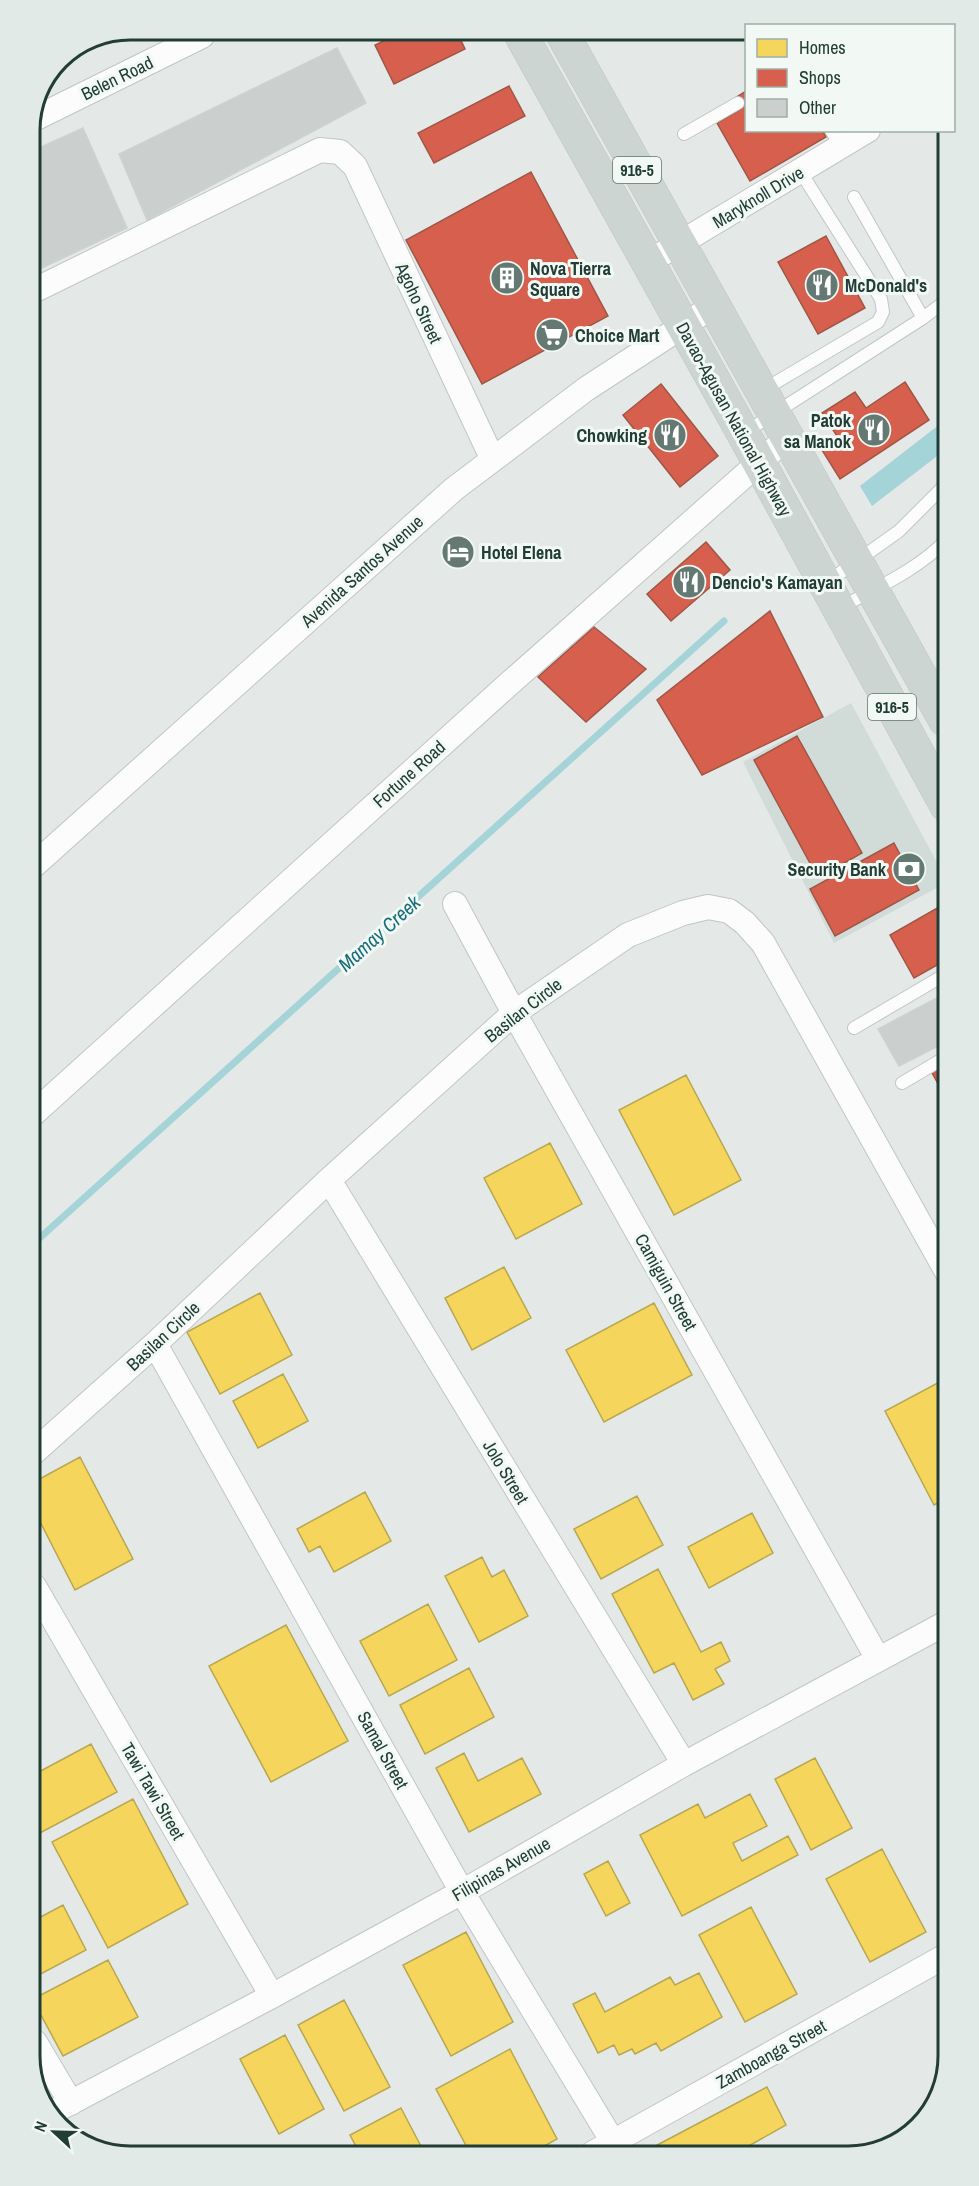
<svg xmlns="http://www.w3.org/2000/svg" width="979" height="2186" font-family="'Archivo Narrow',sans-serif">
	<rect width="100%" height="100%" fill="#e4e9e7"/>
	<path fill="#d1dbd7" d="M 851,703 L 946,879 L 946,883 L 834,943 L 743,762 Z"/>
	<path fill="#a4d3d8" d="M 944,421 L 945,450 L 872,506 L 860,486 Z"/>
	<path fill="#f6d55c" stroke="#b6a750" stroke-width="1.5" d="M 686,1075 L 741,1180 L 674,1215 L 619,1110 Z
		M 550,1143 L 582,1204 L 516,1239 L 484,1178 Z
		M 504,1267 L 531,1318 L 472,1350 L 445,1298 Z
		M 260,1293 L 292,1355 L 220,1394 L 187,1332 Z
		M 654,1303 L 692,1375 L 604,1422 L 566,1350 Z
		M 283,1374 L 308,1421 L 258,1448 L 233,1401 Z
		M 947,1378 L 947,1498 L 934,1505 L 885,1411 Z
		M 80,1457 L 133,1559 L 75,1590 L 34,1510 L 34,1482 Z
		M 365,1492 L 391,1541 L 334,1572 L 320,1546 L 309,1552 L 297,1529 Z
		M 637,1496 L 663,1545 L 601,1579 L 574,1529 Z
		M 752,1513 L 773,1553 L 709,1588 L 688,1547 Z
		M 482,1557 L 492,1577 L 504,1570 L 528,1616 L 479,1642 L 445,1576 Z
		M 658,1569 L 701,1652 L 721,1642 L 730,1661 L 715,1669 L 724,1684 L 693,1700 L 674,1663 L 654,1673 L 612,1594 Z
		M 428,1604 L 457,1660 L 389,1696 L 360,1641 Z
		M 286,1625 L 348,1741 L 271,1782 L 209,1666 Z
		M 469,1668 L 494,1717 L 425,1754 L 400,1705 Z
		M 91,1744 L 117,1792 L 40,1833 L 35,1824 L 35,1774 Z
		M 464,1753 L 478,1781 L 522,1758 L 541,1794 L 469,1832 L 436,1768 Z
		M 815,1758 L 852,1828 L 811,1850 L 775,1779 Z
		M 750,1794 L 767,1826 L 733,1843 L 742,1861 L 788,1836 L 798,1855 L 682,1916 L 640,1835 L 698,1804 L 705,1818 Z
		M 133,1799 L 188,1904 L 108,1948 L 52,1842 Z
		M 948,1799 L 948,1823 L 938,1804 Z
		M 882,1849 L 926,1932 L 870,1962 L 826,1879 Z
		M 608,1861 L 630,1903 L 606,1916 L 584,1874 Z
		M 63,1905 L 86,1950 L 35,1977 L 35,1920 Z
		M 751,1907 L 797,1994 L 745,2022 L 699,1935 Z
		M 466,1932 L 513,2022 L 451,2056 L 403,1965 Z
		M 108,1960 L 138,2017 L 63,2056 L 35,2004 L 35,1998 Z
		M 699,1973 L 722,2017 L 661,2051 L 656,2043 L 635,2054 L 632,2049 L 619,2055 L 614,2045 L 598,2053 L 573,2004 L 595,1993 L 605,2012 L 670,1977 L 675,1985 Z
		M 344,2000 L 390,2087 L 344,2111 L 298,2025 Z
		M 285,2035 L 324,2109 L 279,2134 L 240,2059 Z
		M 510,2049 L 557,2139 L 532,2153 L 470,2153 L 436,2089 Z
		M 767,2087 L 786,2125 L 738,2152 L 644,2152 Z
		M 401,2108 L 425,2154 L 360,2154 L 350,2135 Z"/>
	<path fill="#d6604d" stroke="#a05646" stroke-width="1.5" d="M 458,34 L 465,49 L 394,84 L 375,45 L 396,35 Z
		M 509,86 L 525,116 L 434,163 L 418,133 Z
		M 746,91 L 746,130 L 822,130 L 826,137 L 750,181 L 717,123 L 741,109 L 735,98 Z
		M 531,172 L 608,316 L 482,384 L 406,240 Z
		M 826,236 L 865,308 L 818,334 L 778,262 Z
		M 905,382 L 929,420 L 840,479 L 822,450 L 839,439 L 822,413 L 855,392 L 866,408 Z
		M 661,384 L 718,456 L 680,487 L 623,415 Z
		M 706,542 L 730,570 L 671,621 L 647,594 Z
		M 770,611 L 823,717 L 702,775 L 657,700 Z
		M 594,627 L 646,669 L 586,722 L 538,677 Z
		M 797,736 L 862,853 L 818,878 L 754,760 Z
		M 894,843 L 919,890 L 835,936 L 810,889 Z
		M 946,903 L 946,960 L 914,978 L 890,935 Z
		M 946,1062 L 946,1098 L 931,1071 Z"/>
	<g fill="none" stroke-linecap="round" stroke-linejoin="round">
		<path stroke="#a4d3d8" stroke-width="7" d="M 33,1244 L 724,621"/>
	</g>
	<path fill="#cbd0ce" stroke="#cdd2d0" stroke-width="1.5" d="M 337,48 L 366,103 L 147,220 L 119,154 Z
		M 83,128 L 127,228 L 31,273 L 30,152 Z
		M 946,993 L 946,1042 L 899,1066 L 878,1029 Z"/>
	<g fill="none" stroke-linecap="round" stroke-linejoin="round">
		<defs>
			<path id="service" d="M 831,130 L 841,147
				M 684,134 L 738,103
				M 854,197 L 923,318
				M 763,390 L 878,322 L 883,312 L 881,299 L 800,171
				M 744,433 L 923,318 L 944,302
				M 826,583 L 899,531 L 945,485
				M 840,608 C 874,589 919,569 945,541
				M 854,1028 L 946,974
				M 902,1083 L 946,1057"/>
			<path id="minor" d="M 32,120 L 202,36
				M 647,263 L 868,130
				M 31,292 L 320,150 L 340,152 L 355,166 L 492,458
				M 32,867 L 454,489 L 586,389 L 715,305
				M 455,904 L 514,1013 L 878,1659
				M 33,1114 L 511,682 L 788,437
				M 329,1180 L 684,1764
				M 155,1344 L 462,1892 L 619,2152
				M 34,1452 L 155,1344 L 329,1180 L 514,1013 L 628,935 L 683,913 L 708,907 L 729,911 L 745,923 L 763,943 L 947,1272
				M 34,1586 L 272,1996
				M 35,2042 L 71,2103
				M 53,2112 L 272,1996 L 462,1892 L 684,1764 L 948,1622
				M 593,2153 L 949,1954"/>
			<path id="primary" d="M 520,33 L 743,433 L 946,805
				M 562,33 L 945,720"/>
		</defs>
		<use href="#service" stroke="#c1c6c4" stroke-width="14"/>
		<use href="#minor" stroke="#c1c6c4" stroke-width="26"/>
		<use href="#primary" stroke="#bcc5c2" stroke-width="34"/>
		<use href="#service" stroke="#fbfcfb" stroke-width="12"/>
		<use href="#minor" stroke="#fbfcfb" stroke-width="24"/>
		<use href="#primary" stroke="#cdd5d3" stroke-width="33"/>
	</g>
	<defs>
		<symbol id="building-disc" viewBox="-11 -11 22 22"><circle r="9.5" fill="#657973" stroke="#f2f9f5"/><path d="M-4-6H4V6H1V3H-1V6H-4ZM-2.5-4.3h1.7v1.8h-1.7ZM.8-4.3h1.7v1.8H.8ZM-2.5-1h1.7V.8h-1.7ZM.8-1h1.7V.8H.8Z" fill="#fff"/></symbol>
		<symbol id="restaurant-disc" viewBox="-11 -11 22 22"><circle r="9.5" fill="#657973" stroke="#f2f9f5"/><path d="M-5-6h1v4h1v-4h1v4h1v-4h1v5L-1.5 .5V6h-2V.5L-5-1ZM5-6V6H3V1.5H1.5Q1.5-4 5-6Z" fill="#fff"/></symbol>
		<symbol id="supermarket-disc" viewBox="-11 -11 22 22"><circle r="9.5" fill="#657973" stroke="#f2f9f5"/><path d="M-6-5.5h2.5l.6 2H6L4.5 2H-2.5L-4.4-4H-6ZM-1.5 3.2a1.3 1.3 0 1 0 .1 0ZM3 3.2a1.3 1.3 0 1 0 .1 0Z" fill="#fff"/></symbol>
		<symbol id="hotel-disc" viewBox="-11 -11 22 22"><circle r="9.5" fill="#657973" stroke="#f2f9f5"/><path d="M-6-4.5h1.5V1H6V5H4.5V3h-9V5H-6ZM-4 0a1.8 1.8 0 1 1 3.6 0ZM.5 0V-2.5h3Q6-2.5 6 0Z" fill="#fff"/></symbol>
		<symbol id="bank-disc" viewBox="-11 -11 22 22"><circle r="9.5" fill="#657973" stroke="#f2f9f5"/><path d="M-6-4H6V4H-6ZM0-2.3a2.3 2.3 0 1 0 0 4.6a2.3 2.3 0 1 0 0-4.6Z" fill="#fff"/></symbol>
	</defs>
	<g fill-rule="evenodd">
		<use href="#building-disc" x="488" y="259" width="38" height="38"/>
		<use href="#restaurant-disc" x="803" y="266" width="38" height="38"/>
		<use href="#supermarket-disc" x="533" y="316" width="38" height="38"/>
		<use href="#restaurant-disc" x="855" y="411" width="38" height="38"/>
		<use href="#restaurant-disc" x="651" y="416" width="38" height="38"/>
		<use href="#hotel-disc" x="439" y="533" width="38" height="38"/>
		<use href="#restaurant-disc" x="670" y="563" width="38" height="38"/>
		<use href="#bank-disc" x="890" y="850" width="38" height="38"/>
	</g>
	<g text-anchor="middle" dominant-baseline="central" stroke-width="6" stroke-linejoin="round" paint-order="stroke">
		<g fill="#f2f9f5" stroke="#60756f" stroke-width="1.5">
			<rect x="613" y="157" width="48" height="26" rx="4.5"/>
			<rect x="868" y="694" width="48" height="26" rx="4.5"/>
		</g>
		<g font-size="16" font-weight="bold" fill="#213d35">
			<text x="637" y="170">916-5</text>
			<text x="892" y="707">916-5</text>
		</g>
		<g font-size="18" fill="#213d35" stroke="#f2f9f5">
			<text transform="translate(117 78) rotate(-26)">Belen Road</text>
			<text transform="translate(758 197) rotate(-31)">Maryknoll Drive</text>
			<text transform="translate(419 303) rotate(65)">Agoho Street</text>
			<text transform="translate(734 419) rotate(61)">Davao-Agusan National Highway</text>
			<text transform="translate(362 571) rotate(-42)">Avenida Santos Avenue</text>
			<text transform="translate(409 774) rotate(-42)">Fortune Road</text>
			<text transform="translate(523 1010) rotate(-38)">Basilan Circle</text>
			<text transform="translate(666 1282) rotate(61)">Camiguin Street</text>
			<text transform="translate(163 1336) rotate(-43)">Basilan Circle</text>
			<text transform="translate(506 1472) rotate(59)">Jolo Street</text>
			<text transform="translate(383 1750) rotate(61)">Samal Street</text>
			<text transform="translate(153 1791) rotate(60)">Tawi Tawi Street</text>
			<text transform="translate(501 1869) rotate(-30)">Filipinas Avenue</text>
			<text transform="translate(771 2054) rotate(-29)">Zamboanga Street</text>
		</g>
		<g font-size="18" font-weight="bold" fill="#213d35" stroke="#f2f9f5" text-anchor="start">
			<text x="530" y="268">Nova Tierra<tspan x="530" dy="21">Square</tspan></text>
			<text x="845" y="285">McDonald's</text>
			<text x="575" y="335">Choice Mart</text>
			<text x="851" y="420" text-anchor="end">Patok<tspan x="851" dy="21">sa Manok</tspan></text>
			<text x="647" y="435" text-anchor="end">Chowking</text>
			<text x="481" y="552">Hotel Elena</text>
			<text x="712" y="582">Dencio's Kamayan</text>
			<text x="886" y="869" text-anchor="end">Security Bank</text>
		</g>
		<g font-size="20" font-style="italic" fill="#1a6e7a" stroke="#f2f9f5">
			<text transform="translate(379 933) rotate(-42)">Mamay Creek</text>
		</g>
	</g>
	<path d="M0 0H979V2186H0ZM130 40H848A90 90 0 0 1 938 130V2056A90 90 0 0 1 848 2146H130A90 90 0 0 1 40 2056V130A90 90 0 0 1 130 40Z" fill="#e1eae6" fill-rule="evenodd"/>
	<path fill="none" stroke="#213d35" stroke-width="3" d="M130 40H848A90 90 0 0 1 938 130V2056A90 90 0 0 1 848 2146H130A90 90 0 0 1 40 2056V130A90 90 0 0 1 130 40Z"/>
	<rect x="745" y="24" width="210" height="108" fill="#f2f9f5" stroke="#9eaea8" stroke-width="1.5"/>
	<rect x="757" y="39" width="30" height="18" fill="#f6d55c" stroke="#9eaea8" stroke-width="1.5"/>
	<text x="799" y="54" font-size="18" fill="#213d35">Homes</text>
	<rect x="757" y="69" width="30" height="18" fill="#d6604d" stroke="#9eaea8" stroke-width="1.5"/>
	<text x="799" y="84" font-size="18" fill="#213d35">Shops</text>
	<rect x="757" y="99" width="30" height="18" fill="#cbd0ce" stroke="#9eaea8" stroke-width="1.5"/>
	<text x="799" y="114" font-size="18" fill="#213d35">Other</text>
	<g transform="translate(54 2132) rotate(292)" stroke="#f2f9f5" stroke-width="4.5" paint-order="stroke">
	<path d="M0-4.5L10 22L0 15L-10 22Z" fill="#213d35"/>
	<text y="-9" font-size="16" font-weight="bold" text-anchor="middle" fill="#213d35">N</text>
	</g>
</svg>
